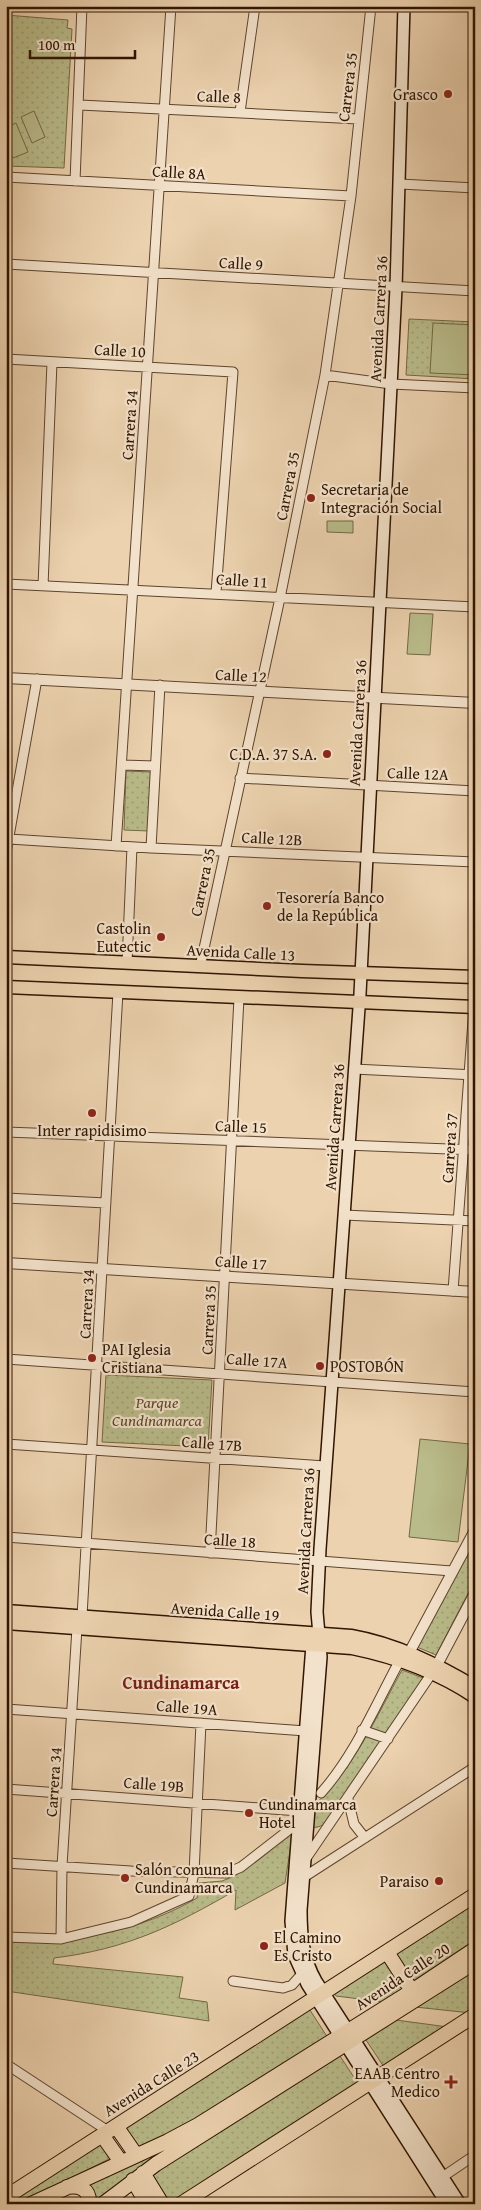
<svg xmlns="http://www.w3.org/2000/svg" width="481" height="2210" font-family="'Gentium Book Plus',serif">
	<defs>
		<pattern id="green-dots" width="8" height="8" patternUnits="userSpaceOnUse" patternTransform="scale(1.25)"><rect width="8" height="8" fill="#b9bb8a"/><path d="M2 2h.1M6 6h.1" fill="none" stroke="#9fa075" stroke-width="1.8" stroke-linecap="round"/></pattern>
	</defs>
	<rect width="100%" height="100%" fill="#ecd2af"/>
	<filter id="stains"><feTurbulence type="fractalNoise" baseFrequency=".004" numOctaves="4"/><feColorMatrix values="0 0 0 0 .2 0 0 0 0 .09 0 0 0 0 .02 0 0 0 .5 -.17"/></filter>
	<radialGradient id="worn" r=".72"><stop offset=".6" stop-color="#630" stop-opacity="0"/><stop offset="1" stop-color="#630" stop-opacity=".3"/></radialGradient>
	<path fill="url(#green-dots)" stroke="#746845" d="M 6,15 L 68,20 L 67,28 L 72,29 L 64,168 L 6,166 Z
		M 409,319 L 475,322 L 475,379 L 406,375 Z
		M 126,771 L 151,772 L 149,831 L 124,830 Z
		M 106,1375 L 212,1380 L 208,1447 L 102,1442 Z
		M 475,1540 L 475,1580 L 436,1655 L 417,1647 Z
		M 402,1670 L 423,1678 L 332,1817 C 326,1823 320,1829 311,1827 L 312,1807 C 352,1773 377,1715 402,1670 Z
		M 293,1831 L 285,1883 L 235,1910 L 236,1890 C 174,1926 127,1949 54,1958 L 53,1964 L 183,1977 L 179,1998 L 207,2002 L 209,2021 L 6,1991 L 6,1942 C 71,1944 141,1931 197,1898 L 199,1883 L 222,1881 L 235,1876 Z
		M 475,1900 L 475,1943 L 414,1984 L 394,1953 Z
		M 384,1959 L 403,1990 L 384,2002 L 336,1996 L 333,1992 Z
		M 475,1967 L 475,2010 L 471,2013 L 415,2007 Z
		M 308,2007 L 328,2038 L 182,2129 L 141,2147 L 136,2146 L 121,2128 Z
		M 396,2020 L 448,2027 L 384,2067 L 366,2040 Z
		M 340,2056 L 359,2085 L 171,2204 L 152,2174 Z
		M 196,2131 L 129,2176 L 95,2203 L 85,2185 Z
		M 100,2142 L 111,2158 L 18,2204 L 6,2204 Z"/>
	<path fill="#b9bb8a" stroke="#746845" d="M 34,111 L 45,137 L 32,143 L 21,117 Z
		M 16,123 L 28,152 L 13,158 L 6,143 L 6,128 Z
		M 433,323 L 475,325 L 475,375 L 430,373 Z
		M 327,521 L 353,521 L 353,533 L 327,532 Z
		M 410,613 L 433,614 L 430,655 L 407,654 Z
		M 420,1439 L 470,1444 L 458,1542 L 409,1537 Z"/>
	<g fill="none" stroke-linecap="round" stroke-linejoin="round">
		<defs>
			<path id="minor" d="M 80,105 L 358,119
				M 240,112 L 255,6
				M 6,177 L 351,196
				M 75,181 L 82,6
				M 400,184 L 475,188
				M 6,264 L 475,291
				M 6,359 L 233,372 L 216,593
				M 325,375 L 391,384 L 475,388
				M 6,584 L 475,607
				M 43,586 L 52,362
				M 122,765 L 155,766
				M 240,778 L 475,791
				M 9,839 L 151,848 L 475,862
				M 116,846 L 171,6
				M 151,848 L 160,685
				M 6,853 L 37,679
				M 127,963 L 132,847
				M 200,967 L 280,598 L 325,375 L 351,196 L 371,6
				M 474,977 L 475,960
				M 354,1069 L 475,1075
				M 6,1132 L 475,1150
				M 6,1198 L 106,1203
				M 344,1215 L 475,1221
				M 453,1291 L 474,1007
				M 6,1359 L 475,1392
				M 6,1444 L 325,1466
				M 6,1537 L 452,1571
				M 210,1553 L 239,998
				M 82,1616 L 118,992
				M 6,1709 L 306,1731
				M 362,1730 L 388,1739
				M 6,1789 L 299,1811
				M 321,1793 C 355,1755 376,1704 400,1660
				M 348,1799 L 354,1824 L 365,1838
				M 305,1860 L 432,1673
				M 6,1863 L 131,1871 L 227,1873 L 241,1867 L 299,1822
				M 304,1877 L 475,1767
				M 6,1937 L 61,1939 L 131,1922 L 189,1896 L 194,1873 L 201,1723
				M 61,1939 L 62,1866 L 77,1628
				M 233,1981 L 283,1988 L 292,1985 L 301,1975
				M 6,2064 L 108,2131
				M 438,2180 L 475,2155"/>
			<path id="tertiary" d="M 6,678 L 475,703
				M 6,1263 L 475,1292
				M 409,1653 L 475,1530
				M 437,1665 L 475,1593"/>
			<path id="secondary" d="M 404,6 L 396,288 L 360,994 L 320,1549 L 317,1612 L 321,1657 L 301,1910 C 301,1936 303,1958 316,1981 L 460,2204
				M 312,1645 L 291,1921 L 294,1955 L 307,1984 L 447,2204"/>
			<path id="primary" d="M 6,957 L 302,971 L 475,977
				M 6,987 L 475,1007
				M 6,1611 L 351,1636 C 396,1644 436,1664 475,1687
				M 6,1623 L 352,1648 C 396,1657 438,1672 475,1697"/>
			<path id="trunk" d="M 387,1952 L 412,1991
				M 116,2126 L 136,2155
				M 102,2135 L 121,2162
				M 143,2173 L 162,2204
				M 133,2180 L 147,2204
				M 67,2187 C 80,2185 90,2189 89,2204
				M 6,2197 L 475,1895
				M 31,2204 L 168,2141 L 198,2125 L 412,1991 L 475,1949
				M 103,2204 L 156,2164 L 475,1962
				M 181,2204 L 475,2015"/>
		</defs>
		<use href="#minor" stroke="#5f442c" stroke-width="11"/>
		<use href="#tertiary" stroke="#5f442c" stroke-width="12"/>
		<use href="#secondary" stroke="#301500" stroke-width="14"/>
		<use href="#primary" stroke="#301500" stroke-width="15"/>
		<use href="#trunk" stroke="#301500" stroke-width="16"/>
		<use href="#minor" stroke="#f3e2cb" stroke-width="9"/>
		<use href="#tertiary" stroke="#f3e2cb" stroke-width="10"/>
		<use href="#secondary" stroke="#f3e2cb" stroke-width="11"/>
		<use href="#primary" stroke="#ecd2af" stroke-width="12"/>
		<use href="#trunk" stroke="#ecd2af" stroke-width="14"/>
	</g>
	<g fill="#8f2418" stroke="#f3e2cb" stroke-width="2">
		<circle cx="448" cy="94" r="5"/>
		<circle cx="311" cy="498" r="5"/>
		<circle cx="327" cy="754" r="5"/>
		<circle cx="267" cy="906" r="5"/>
		<circle cx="161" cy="937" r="5"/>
		<circle cx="92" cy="1113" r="5"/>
		<circle cx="92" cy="1358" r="5"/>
		<circle cx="320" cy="1366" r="5"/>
		<circle cx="249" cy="1813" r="5"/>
		<circle cx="125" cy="1878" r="5"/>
		<circle cx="439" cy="1881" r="5"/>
		<circle cx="264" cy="1946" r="5"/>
		<path d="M448.5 2074.5h5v5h5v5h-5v5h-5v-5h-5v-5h5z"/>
	</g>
	<g text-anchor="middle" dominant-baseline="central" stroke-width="4.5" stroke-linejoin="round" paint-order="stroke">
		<g font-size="16" fill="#301500" stroke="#f3e2cb">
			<text transform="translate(347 87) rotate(-83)">Carrera 35</text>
			<text transform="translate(219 96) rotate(2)">Calle 8</text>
			<text transform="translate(179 172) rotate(3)">Calle 8A</text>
			<text transform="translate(241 263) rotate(3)">Calle 9</text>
			<text transform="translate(378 319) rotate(-87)">Avenida Carrera 36</text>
			<text transform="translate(120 350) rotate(3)">Calle 10</text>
			<text transform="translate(129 425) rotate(-86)">Carrera 34</text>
			<text transform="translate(287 486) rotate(-79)">Carrera 35</text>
			<text transform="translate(242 580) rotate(4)">Calle 11</text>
			<text transform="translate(241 675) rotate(3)">Calle 12</text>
			<text transform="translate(357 723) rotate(-87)">Avenida Carrera 36</text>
			<text transform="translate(418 773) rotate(2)">Calle 12A</text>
			<text transform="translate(272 838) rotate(3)">Calle 12B</text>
			<text transform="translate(202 882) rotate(-78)">Carrera 35</text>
			<text transform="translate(241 952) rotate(3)">Avenida Calle 13</text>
			<text transform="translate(241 1126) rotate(2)">Calle 15</text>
			<text transform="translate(334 1127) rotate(-86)">Avenida Carrera 36</text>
			<text transform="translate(449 1148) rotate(-86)">Carrera 37</text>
			<text transform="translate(241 1262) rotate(4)">Calle 17</text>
			<text transform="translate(86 1304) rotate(-87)">Carrera 34</text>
			<text transform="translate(208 1320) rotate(-87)">Carrera 35</text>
			<text transform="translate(257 1360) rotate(4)">Calle 17A</text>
			<text transform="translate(212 1443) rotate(4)">Calle 17B</text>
			<text transform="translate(305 1531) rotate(-87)">Avenida Carrera 36</text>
			<text transform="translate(230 1540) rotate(4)">Calle 18</text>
			<text transform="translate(225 1611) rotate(4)">Avenida Calle 19</text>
			<text transform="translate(187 1707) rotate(4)">Calle 19A</text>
			<text transform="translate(53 1782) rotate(-86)">Carrera 34</text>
			<text transform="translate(154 1784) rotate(4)">Calle 19B</text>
			<text transform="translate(402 1976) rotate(-33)">Avenida Calle 20</text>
			<text transform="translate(151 2083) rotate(-32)">Avenida Calle 23</text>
		</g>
		<g font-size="16" fill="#301500" stroke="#f3e2cb" text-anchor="start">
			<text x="438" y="94" text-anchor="end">Grasco</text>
			<text x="321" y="489">Secretaria de<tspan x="321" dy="18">Integración Social</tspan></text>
			<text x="317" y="754" text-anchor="end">C.D.A. 37 S.A.</text>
			<text x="277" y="897">Tesorería Banco<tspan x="277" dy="18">de la República</tspan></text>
			<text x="151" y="928" text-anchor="end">Castolin<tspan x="151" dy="18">Eutectic</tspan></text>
			<text x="92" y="1130" text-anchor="middle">Inter rapidisimo</text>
			<text x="102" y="1349">PAI Iglesia<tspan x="102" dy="18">Cristiana</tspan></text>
			<text x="330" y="1366">POSTOBÓN</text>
			<text x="259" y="1804">Cundinamarca<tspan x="259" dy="18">Hotel</tspan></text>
			<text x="135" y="1869">Salón comunal<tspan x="135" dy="18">Cundinamarca</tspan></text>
			<text x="429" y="1881" text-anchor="end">Paraiso</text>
			<text x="274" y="1937">El Camino<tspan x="274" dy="18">Es Cristo</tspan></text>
			<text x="440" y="2073" text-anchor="end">EAAB Centro<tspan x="440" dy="18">Medico</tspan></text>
		</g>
		<g font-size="16" font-style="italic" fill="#594729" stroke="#f3e2cb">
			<text x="157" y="1402">Parque<tspan x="157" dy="18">Cundinamarca</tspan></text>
		</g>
		<g font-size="18" font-weight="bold" fill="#7a1f14" stroke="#f3e2cb">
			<text x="181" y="1682">Cundinamarca</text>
		</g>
	</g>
	<rect width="481" height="2210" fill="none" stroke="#ecd2af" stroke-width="25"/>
	<rect x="8" y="8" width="466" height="2195" fill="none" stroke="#301500" stroke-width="2.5"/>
	<rect x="12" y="12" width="456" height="2185" fill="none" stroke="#301500"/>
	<path d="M30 50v8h105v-8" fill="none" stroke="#301500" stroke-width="2.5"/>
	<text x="38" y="50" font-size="15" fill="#301500" stroke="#f3e2cb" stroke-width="4" paint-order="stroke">100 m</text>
	<rect width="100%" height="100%" filter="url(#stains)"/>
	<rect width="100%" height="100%" fill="url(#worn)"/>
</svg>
